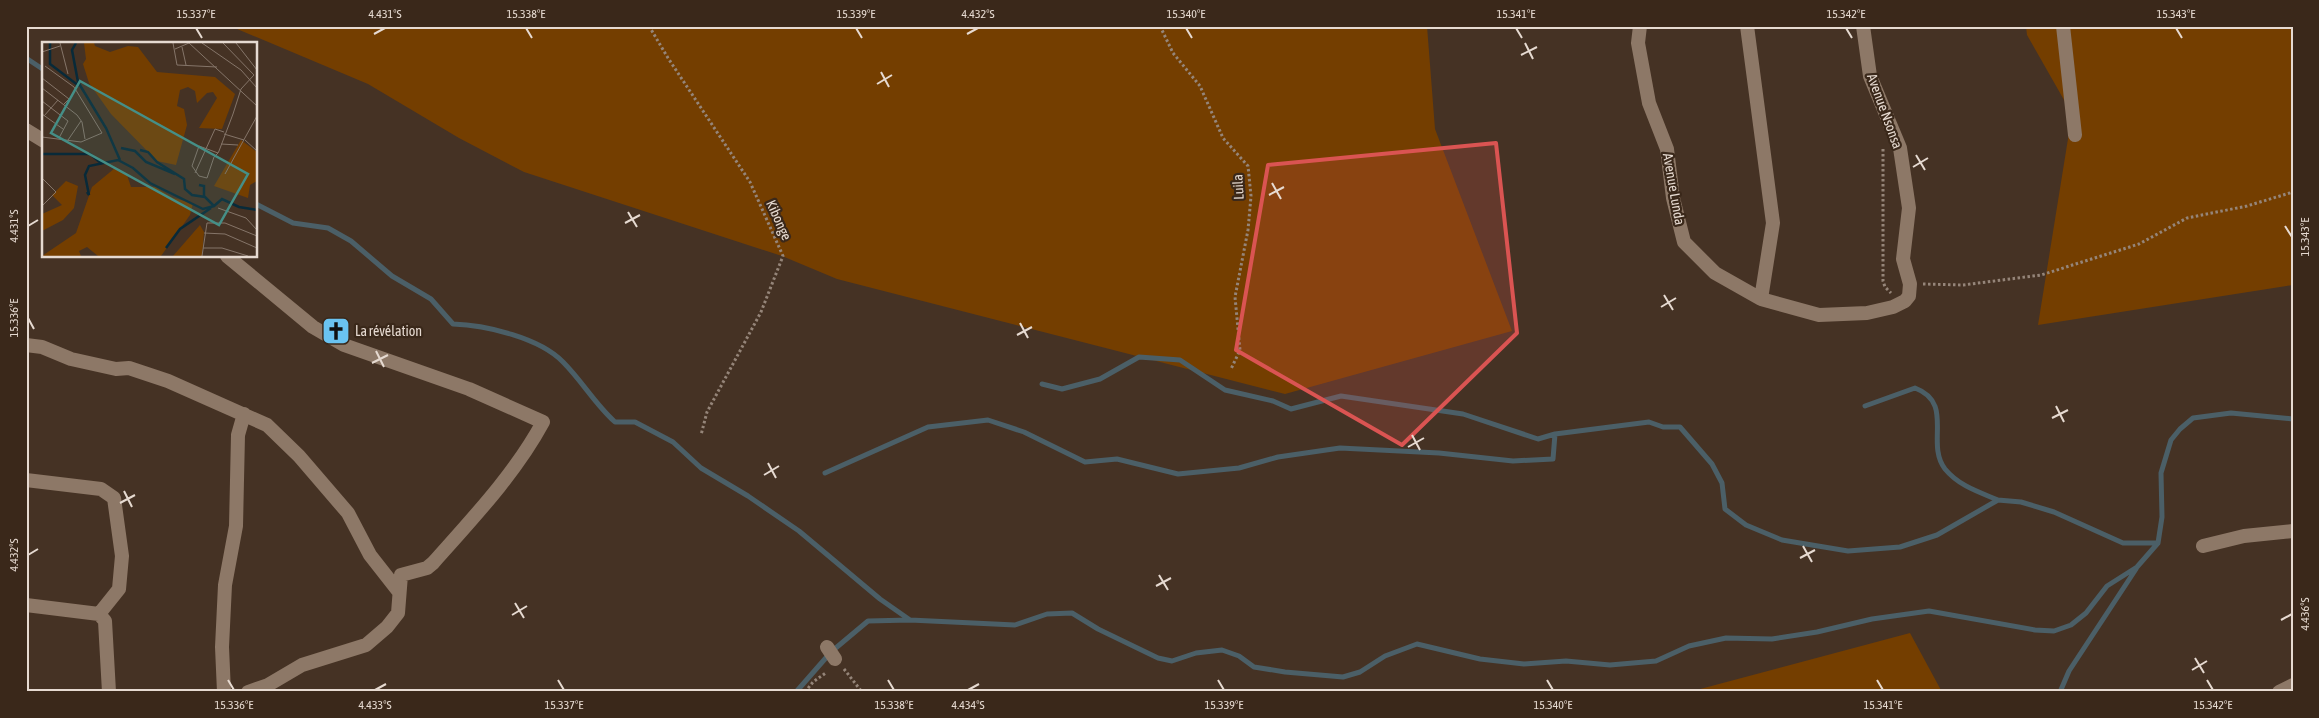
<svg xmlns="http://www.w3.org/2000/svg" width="2319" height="718" font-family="'Asap Condensed',sans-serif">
	<rect width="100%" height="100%" fill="#453224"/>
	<path fill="#743e00" d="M 230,26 L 1427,26 L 1435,129 L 1512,331 L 1285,394 L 837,279 L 782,256 L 524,172 L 459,138 L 368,84 Z
		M 2026,26 L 2293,26 L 2293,285 L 2038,325 L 2072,114 L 2027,35 Z
		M 1910,633 L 1942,692 L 1689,692 Z"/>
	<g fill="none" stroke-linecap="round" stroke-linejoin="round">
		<path stroke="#4b5f67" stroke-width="5" d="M 26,58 L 44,70
			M 256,204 L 293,223 L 328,228 L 351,241 L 392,276 L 431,299 L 453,324 C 486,325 540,338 563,362 C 582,381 595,404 615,422 L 635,422 L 673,442 L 701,468 L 748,496 L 799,531 L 880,599 L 910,620
			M 1042,384 L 1062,389 L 1100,379 L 1139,357 L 1180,360 L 1225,390 L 1273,401 L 1291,409 L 1341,396 L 1463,414 L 1538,439 L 1555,434 L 1649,422 L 1663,427 L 1680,427 L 1712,464 L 1722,483 L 1725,509 L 1746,525 L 1782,540 L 1848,551 L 1900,547 L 1937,535 L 1998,500 L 2021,502 L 2054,512 L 2123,543 L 2158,543
			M 1865,406 L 1915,388 C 1955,403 1925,443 1945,469 C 1959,486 1979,492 1998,500
			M 825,473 L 928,427 L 988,420 L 1024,432 L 1085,462 L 1117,459 L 1178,474 L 1239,468 L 1278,457 L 1340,448 L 1439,453 L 1513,461 L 1553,459 L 1555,434
			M 796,692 L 831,652 L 868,621 L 910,620 L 1015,625 L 1047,614 L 1072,613 L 1098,629 L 1158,658 L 1172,661 L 1196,653 L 1222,650 L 1239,656 L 1254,667 L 1285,672 L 1343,677 L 1360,672 L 1385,656 L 1417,644 L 1480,659 L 1524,664 L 1566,661 L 1610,665 L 1656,661 L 1689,646 L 1726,638 L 1772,639 L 1817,632 L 1872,619 L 1929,611 L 2035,630 L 2054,631 L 2071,625 L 2086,613 L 2107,586 L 2137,567 L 2158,543 L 2162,517 L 2161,473 L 2171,440 L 2180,429 L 2193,418 L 2231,413 L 2293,419
			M 2060,692 L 2069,671 L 2136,569"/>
		<path stroke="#958579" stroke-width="3" stroke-dasharray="2.5 2.5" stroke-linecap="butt" d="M 649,26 L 668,58 L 750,182 L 783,256 L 761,312 L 707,412 L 701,435
			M 1160,26 L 1173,53 L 1200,86 L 1223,138 L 1248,166 L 1251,196 L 1248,230 L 1235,297 L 1240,350 L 1231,369
			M 1883,149 L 1883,281 L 1885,287 L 1891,293
			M 1923,284 L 1963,285 L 2041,275 L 2139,244 L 2187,218 L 2247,206 L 2293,192
			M 844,669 L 862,692
			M 805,692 L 813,682 L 827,672"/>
		<path stroke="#8d7867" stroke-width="14" d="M 1640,26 L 1638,43 L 1649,103 L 1667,149 L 1673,198 L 1684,242 L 1715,273 L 1761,299 L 1819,315 L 1867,313 L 1893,307 L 1905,301 L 1909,296 L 1910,284 L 1903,259 L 1909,208 L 1900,148 L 1870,76 L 1863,26
			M 1747,26 L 1773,223 L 1761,299
			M 2063,26 L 2075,135
			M 26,130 L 44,141
			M 227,256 L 313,327 L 344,345 L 469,389 L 543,422 C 515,474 472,519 433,563 L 427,568 L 401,575 L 398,613 L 387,627 L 366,645 L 302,665 L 268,685 L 248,692
			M 26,345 L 42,347 L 71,359 L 116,369 L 129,368 L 168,381 L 267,425 L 299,456 L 348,513 L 370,555 L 399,592
			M 26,480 L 101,489 L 114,498 L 122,556 L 119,589 L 99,614 L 105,621 L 109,692
			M 2203,546 L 2244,536 L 2293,531
			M 26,605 L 99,614
			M 827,647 L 835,659
			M 224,692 L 222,647 L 225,585 L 236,526 L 238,435 L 244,414
			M 2279,692 L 2293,685"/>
	</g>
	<path fill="#da5452" fill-opacity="0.2" stroke="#da5452" stroke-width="4" stroke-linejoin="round" d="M 1496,143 L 1517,333 L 1402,445 L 1236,350 L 1268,165 Z"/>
	<path fill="none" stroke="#e6dad1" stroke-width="2" d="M 196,28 L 202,38M 526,28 L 532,38M 856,28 L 862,38M 1186,28 L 1192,38M 1516,28 L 1522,38M 1846,28 L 1852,38M 2176,28 L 2182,38M 374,34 L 385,28M 967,34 L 978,28M 1525,43 L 1533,59M 1521,55 L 1537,47M 881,72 L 889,87M 877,84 L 892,75M 1916,155 L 1925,170M 1913,167 L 1928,158M 1272,183 L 1281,199M 1269,195 L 1284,187M 628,212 L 637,227M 625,223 L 640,215M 28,226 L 38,220M 2285,226 L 2292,237M 1664,295 L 1673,310M 1661,307 L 1676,298M 28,318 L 34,329M 1020,323 L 1028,338M 1017,335 L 1032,327M 376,351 L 384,367M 372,363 L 388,355M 2056,406 L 2064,422M 2052,418 L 2068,410M 1412,435 L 1420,450M 1408,447 L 1424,438M 768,463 L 776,478M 764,475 L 779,466M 124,491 L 132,507M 120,503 L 135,495M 1803,546 L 1812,562M 28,555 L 38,549M 1800,558 L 1815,550M 1159,575 L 1168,590M 1156,586 L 1171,578M 515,603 L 524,618M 512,615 L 527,606M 2281,620 L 2292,614M 2195,658 L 2204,673M 2192,670 L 2207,661M 228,680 L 234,690M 558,680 L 564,690M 888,680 L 894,690M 1218,680 L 1224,690M 1547,680 L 1553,690M 1877,680 L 1883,690M 2207,680 L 2213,690M 375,690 L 386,684M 968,690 L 979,684"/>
	<defs>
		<symbol id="church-square" viewBox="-11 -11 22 22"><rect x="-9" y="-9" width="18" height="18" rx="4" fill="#6ac3f1" stroke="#3a281a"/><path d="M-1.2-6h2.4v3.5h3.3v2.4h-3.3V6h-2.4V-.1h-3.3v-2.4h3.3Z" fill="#111"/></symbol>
	</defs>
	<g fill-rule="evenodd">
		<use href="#church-square" x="320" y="315" width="32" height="32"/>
	</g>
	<g text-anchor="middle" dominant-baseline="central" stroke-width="4.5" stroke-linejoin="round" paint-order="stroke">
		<g font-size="14" fill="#e6dad1" stroke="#3a281a">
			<text transform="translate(1885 111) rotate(70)">Avenue Nsonsa</text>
			<text transform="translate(1238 187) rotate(-93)">Luila</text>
			<text transform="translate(1674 189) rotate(80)">Avenue Lunda</text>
			<text transform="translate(779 220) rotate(66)">Kibonge</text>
		</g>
		<g font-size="14" fill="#e6dad1" stroke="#3a281a" text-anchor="start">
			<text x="355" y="331">La révélation</text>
		</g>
	</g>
	<g transform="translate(42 42)">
		<rect width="215" height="215" fill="#453224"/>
		<path d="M 42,1 L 52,1 L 53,4 L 68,10 L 86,4 L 96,5 L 115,30 L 173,35 L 193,52 L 180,87 L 157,86 L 175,56 L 171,50 L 165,51 L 155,61 L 153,49 L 146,45 L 138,48 L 135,64 L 142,67 L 145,83 L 134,123 L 115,119 L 69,72 L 47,41 L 41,22 L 44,17 ZM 199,98 L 215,110 L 215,139 L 208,143 L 206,156 L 172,144 ZM 73,126 L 85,133 L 89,145 L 113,145 L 131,156 L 151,161 L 148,173 L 119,214 L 56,214 L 45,205 L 37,209 L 39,214 L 0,214 L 34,191 L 50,145 ZM 24,139 L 36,144 L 32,166 L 21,178 L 0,189 L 0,172 L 20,163 L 10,153 ZM 158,183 L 162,190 L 160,214 L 131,214 Z" fill="#743e00"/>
		<path fill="none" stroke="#082a39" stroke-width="2.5" d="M 8,1 L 8,22 L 37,44M 34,1 L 30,8 L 36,40 L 64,86 L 78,118M 79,106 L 93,109 L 104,120 L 133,132M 98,108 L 106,110 L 115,120 L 142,137 L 143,147 L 150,153 L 163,155 L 172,164M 0,112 L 48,112 L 60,122M 157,143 L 162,144 L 162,154M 45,150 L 47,153 L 43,133 L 47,124 L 76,118 L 91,126 L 108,141 L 161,167 L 172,164 L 180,157 L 197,165 L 215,168M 124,206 L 138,187 L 169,166"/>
		<path fill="none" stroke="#857569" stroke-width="1" d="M 18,1 L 26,32M 131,1 L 135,23 L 175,25M 147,1 L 215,64M 160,1 L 199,28 L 215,46M 194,1 L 215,28M 140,5 L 144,23M 133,7 L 147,1M 0,10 L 18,4M 0,36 L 27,57 L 22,62M 0,46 L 35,73 L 40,80 L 43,97M 0,59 L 26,79 L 17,96M 0,72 L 21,87M 2,74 L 16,58M 182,92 L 202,98M 0,95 L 39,100 L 60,91 L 32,45 L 3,24M 26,98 L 39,79M 203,98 L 215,109M 179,102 L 196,103M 176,111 L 157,104 L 150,124 L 157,134 L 165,136 L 172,115 L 176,111 L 177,109 L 191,72 L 199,47 L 212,33 L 181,1M 153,131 L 173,87 L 182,90M 183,132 L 215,74M 0,136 L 14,150 L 0,164M 176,166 L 204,176 L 215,188M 162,191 L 183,192 L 215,206M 161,206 L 180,206 L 206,214M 160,214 L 165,181 L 183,181 L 215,194"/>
		<path fill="#458f87" fill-opacity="0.15" stroke="#458f87" stroke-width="2.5" d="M 38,39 L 206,132 L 177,183 L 9,91 Z"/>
		<rect width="215" height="215" fill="none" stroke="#e6dad1" stroke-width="2.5"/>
	</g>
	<rect width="2319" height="718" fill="none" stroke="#3a281a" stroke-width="55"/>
	<rect x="28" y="28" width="2264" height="662" fill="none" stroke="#e6dad1" stroke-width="2"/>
	<g font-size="12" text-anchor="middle" fill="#e6dad1">
		<text x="196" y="18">15.337°E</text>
		<text x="385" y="18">4.431°S</text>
		<text x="526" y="18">15.338°E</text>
		<text x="856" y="18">15.339°E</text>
		<text x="978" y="18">4.432°S</text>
		<text x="1186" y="18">15.340°E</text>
		<text x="1516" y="18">15.341°E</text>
		<text x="1846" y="18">15.342°E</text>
		<text x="2176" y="18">15.343°E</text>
		<text transform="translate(14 226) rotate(-90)" y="4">4.431°S</text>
		<text transform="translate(2305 237) rotate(-90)" y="4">15.343°E</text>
		<text transform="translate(14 318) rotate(-90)" y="4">15.336°E</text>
		<text transform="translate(14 555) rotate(-90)" y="4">4.432°S</text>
		<text transform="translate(2305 614) rotate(-90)" y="4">4.436°S</text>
		<text x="234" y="709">15.336°E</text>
		<text x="375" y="709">4.433°S</text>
		<text x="564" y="709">15.337°E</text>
		<text x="894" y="709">15.338°E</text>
		<text x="968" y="709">4.434°S</text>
		<text x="1224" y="709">15.339°E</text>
		<text x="1553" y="709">15.340°E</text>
		<text x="1883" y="709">15.341°E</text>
		<text x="2213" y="709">15.342°E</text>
	</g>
</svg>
